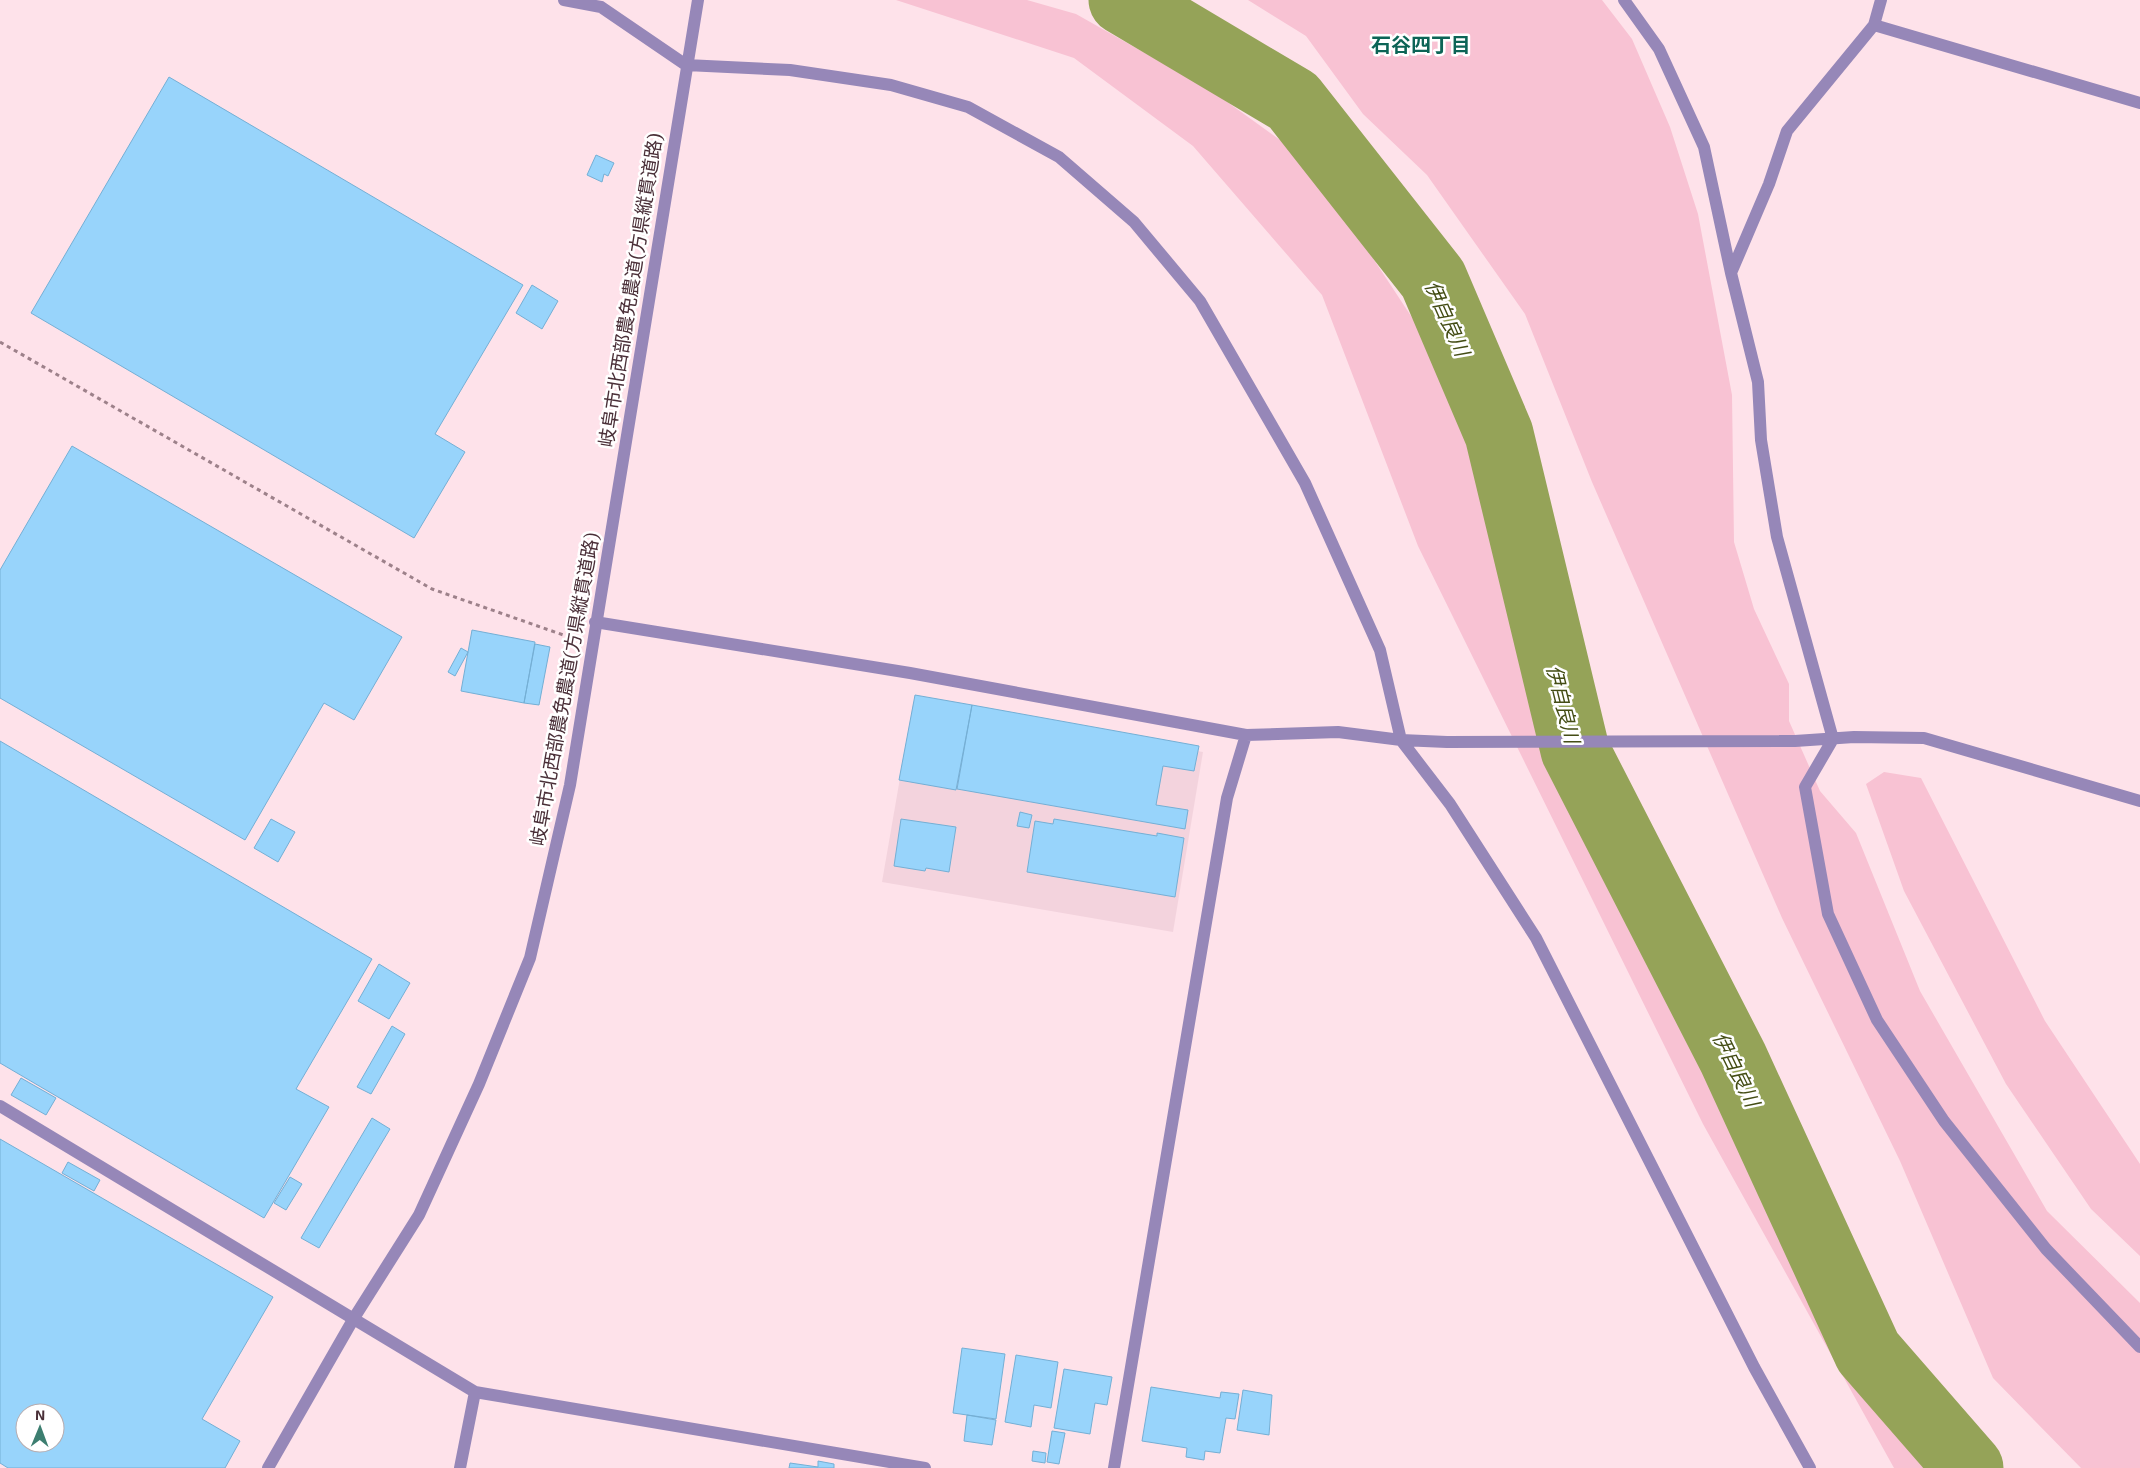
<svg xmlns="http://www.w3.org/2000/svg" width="2140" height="1468" font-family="'Exo 2','Noto Sans JP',sans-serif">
	<rect width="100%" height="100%" fill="#fee2ea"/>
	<path fill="#f3d3dd" d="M 913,703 L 1203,752 L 1173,932 L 882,882 Z"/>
	<path fill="#f8c2d3" d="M 896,0 L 1027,0 L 1076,14 L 1212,91 L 1309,161 L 1461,392 L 1685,995 L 1793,1189 L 1942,1421 L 1979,1468 L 1894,1468 L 1703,1124 L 1418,546 L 1322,295 L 1193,146 L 1074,58 Z
		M 1248,0 L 1602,0 L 1632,39 L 1670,127 L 1698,214 L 1732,395 L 1734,542 L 1754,609 L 1789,684 L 1789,721 L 1820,791 L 1856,833 L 1920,991 L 2047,1211 L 2140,1303 L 2140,1468 L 2081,1468 L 1993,1378 L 1900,1161 L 1782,918 L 1592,482 L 1525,314 L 1427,175 L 1363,114 L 1306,36 Z
		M 1884,772 L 1921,778 L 2045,1021 L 2140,1164 L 2140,1256 L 2091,1209 L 2006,1084 L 1904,891 L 1866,784 Z"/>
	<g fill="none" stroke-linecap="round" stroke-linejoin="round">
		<path stroke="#95a358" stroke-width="69" d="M 1123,0 L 1293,101 L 1433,279 L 1499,434 L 1575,750 L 1733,1058 L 1868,1352 L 1969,1468"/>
	</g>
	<path fill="#98d4fb" stroke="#74afd5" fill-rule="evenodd" d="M 169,77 L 523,285 L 435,434 L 465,452 L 414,538 L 31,313 Z
		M 596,155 L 614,163 L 608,176 L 604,174 L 602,182 L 587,175 Z
		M 532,285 L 558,301 L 542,329 L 516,313 Z
		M 72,446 L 402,637 L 354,720 L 324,703 L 245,840 L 0,698 L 0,570 Z
		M 472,630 L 535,642 L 524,703 L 461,691 Z
		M 535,644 L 550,647 L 539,705 L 524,703 Z
		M 461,648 L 468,652 L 455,676 L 448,672 Z
		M 915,695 L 972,705 L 956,790 L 899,780 Z
		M 972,705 L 1199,746 L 1194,771 L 1163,766 L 1156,805 L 1188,810 L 1185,829 L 957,789 Z
		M 0,741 L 372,959 L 296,1089 L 329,1107 L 264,1218 L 0,1063 Z
		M 1020,812 L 1032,815 L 1029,828 L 1017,826 Z
		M 271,819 L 295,832 L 278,862 L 254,848 Z
		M 901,819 L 956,827 L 949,872 L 926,868 L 925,871 L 894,866 Z
		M 1054,819 L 1157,836 L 1157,833 L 1184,838 L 1175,897 L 1027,872 L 1035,821 L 1053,824 Z
		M 379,964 L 410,983 L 389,1019 L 358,1001 Z
		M 392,1026 L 405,1034 L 371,1094 L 357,1087 Z
		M 21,1078 L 56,1098 L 46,1115 L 11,1095 Z
		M 372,1118 L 390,1129 L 319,1248 L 301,1238 Z
		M 0,1139 L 273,1297 L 202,1419 L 240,1441 L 225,1468 L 8,1468 L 0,1463 ZM 25,1413 L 55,1413 L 55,1443 L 25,1443 Z
		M 68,1162 L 100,1180 L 94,1191 L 62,1173 Z
		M 290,1177 L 302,1184 L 286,1210 L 274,1203 Z
		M 962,1348 L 1005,1354 L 996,1419 L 953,1413 Z
		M 1016,1355 L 1058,1362 L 1051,1408 L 1034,1405 L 1031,1427 L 1005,1422 Z
		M 1064,1369 L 1112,1377 L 1107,1405 L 1095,1403 L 1090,1434 L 1054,1428 Z
		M 1151,1387 L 1220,1398 L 1221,1392 L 1239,1394 L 1235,1419 L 1226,1418 L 1220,1453 L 1205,1451 L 1204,1460 L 1186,1457 L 1187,1448 L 1142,1441 Z
		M 1243,1390 L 1272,1395 L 1269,1435 L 1237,1430 Z
		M 967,1415 L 996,1420 L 992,1445 L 964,1441 Z
		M 1052,1431 L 1065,1433 L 1059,1464 L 1047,1462 Z
		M 1033,1451 L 1046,1453 L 1045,1463 L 1032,1461 Z
		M 818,1461 L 834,1464 L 834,1468 L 789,1468 L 790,1463 L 818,1467 Z"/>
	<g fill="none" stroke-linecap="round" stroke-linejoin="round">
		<path stroke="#9d818a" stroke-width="3" stroke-dasharray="4 4" stroke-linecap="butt" d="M 0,342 L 432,589 L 569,637"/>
		<path stroke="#9687b8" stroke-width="12" d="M 564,0 L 601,7 L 686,65 L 790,70 L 891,85 L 968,107 L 1059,157 L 1134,222 L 1200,301 L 1305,483 L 1380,650 L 1401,740 L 1450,804 L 1536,938 L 1754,1367 L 1810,1468
			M 1624,0 L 1659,49 L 1704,147 L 1731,273 L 1758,382 L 1761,440 L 1777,537 L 1833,739 L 1805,787 L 1828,914 L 1877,1020 L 1944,1121 L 2046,1249 L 2140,1347
			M 1874,25 L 2140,103
			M 1731,273 L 1769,184 L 1787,131 L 1874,25 L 1881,0
			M 595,622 L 910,673 L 1246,735 L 1338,732 L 1401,740 L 1447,742 L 1795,741 L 1854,737 L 1924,738 L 2140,801
			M 0,1106 L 475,1392 L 925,1468
			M 268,1468 L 354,1318 L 419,1215 L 479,1084 L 530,958 L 570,785 L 698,0
			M 460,1468 L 475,1392
			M 1114,1468 L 1227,798 L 1246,735"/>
	</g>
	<g text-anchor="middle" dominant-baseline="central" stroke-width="5" stroke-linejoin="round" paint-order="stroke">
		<g font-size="19" fill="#4a2f38" stroke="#fff">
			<text transform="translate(630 290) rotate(-81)">岐阜市北西部農免農道(方県縦貫道路)</text>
			<text transform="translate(564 689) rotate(-80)">岐阜市北西部農免農道(方県縦貫道路)</text>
		</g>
		<g font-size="20" font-weight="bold" fill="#0c6456" stroke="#fff">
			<text x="1421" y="44">石谷四丁目</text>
		</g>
		<g font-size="20" font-style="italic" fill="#444d15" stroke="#fff">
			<text transform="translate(1448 318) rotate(66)">伊自良川</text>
			<text transform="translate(1564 704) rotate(76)">伊自良川</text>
			<text transform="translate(1737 1069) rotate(64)">伊自良川</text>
		</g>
	</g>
	<g transform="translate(40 1428) rotate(1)"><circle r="24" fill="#ffffff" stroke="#b7acaf"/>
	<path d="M0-4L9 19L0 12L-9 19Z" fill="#3c7e70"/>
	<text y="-8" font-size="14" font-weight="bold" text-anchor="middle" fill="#4a2f38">N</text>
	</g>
</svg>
